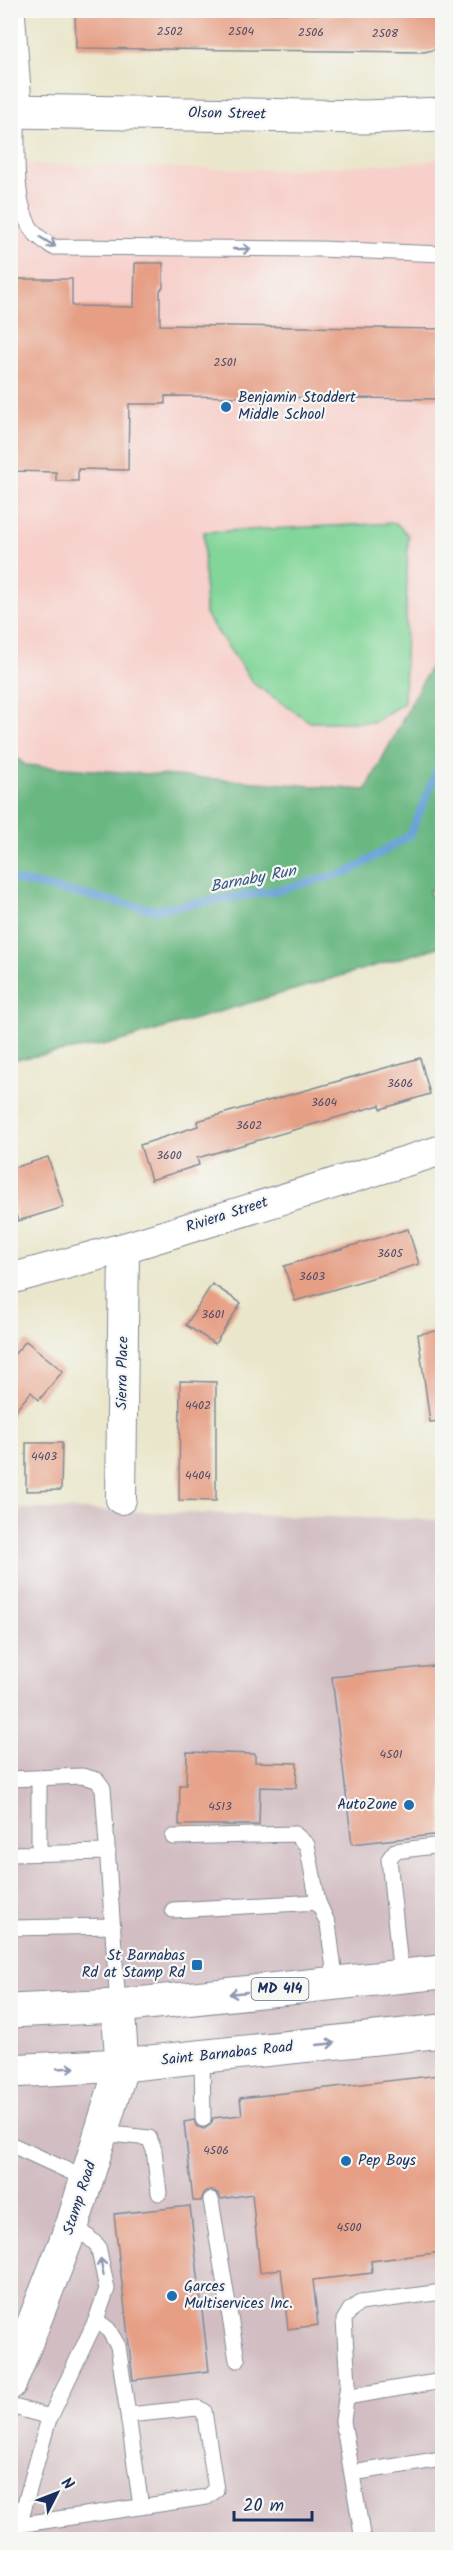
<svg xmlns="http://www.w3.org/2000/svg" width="453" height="2550" font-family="Kalam,sans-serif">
	<rect width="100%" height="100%" fill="#f6f6f2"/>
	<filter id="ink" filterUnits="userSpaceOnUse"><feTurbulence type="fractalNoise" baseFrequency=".0167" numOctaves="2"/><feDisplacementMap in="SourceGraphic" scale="12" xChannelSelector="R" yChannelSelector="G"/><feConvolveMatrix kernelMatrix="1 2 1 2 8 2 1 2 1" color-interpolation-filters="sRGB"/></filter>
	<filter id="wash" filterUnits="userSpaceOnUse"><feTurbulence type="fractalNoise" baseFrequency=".008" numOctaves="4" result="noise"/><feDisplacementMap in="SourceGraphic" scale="24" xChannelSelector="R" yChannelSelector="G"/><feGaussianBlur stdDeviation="1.35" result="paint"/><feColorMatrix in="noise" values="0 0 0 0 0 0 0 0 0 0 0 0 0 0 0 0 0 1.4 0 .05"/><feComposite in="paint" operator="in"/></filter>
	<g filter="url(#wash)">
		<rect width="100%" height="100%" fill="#eae6cb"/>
		<path fill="#f7d0cb" d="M 442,158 L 442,644 L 366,790 L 25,765 L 11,753 L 10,164 L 276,170 L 425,162 Z"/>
		<path fill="#d2bec2" d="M 11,1508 L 442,1520 L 442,2539 L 11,2540 Z"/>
		<path fill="#82d699" stroke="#4e827c" stroke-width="1.5" d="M 396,523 L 408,535 L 404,703 L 373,722 L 310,722 L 254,684 L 205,614 L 204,532 Z"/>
		<path fill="#69b781" stroke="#427370" stroke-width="1.5" d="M 442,644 L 442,884 L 429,891 L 442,919 L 442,946 L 114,1043 L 11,1060 L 11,753 L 25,765 L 366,790 Z"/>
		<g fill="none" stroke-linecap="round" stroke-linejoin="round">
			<path stroke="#69a2d8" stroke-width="8" d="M 10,879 L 154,910 L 280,890 L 351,871 L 410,835 L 442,759"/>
		</g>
		<g id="blocks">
			<path fill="#e69f85" d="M 287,10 L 309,10 L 309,14 L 415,15 L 442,10 L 442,48 L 424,52 L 76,48 L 75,12 L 287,13 Z
				M 135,263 L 163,263 L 163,287 L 160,291 L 160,325 L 440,329 L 439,399 L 165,396 L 165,404 L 129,404 L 128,470 L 78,469 L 78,481 L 56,481 L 56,472 L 10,471 L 10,279 L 72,279 L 72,306 L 134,307 Z
				M 420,1058 L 430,1094 L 381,1109 L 380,1105 L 197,1158 L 199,1165 L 151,1180 L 140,1145 L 198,1126 L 197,1121 Z
				M 48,1157 L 64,1207 L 18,1221 L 10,1196 L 10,1169 Z
				M 408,1229 L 419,1264 L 295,1301 L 284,1266 Z
				M 212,1284 L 241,1303 L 215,1344 L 186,1325 Z
				M 442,1330 L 442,1421 L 430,1422 L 418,1334 Z
				M 26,1341 L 63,1371 L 39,1400 L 31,1392 L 10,1417 L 10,1359 Z
				M 180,1381 L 216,1382 L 216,1501 L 179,1500 Z
				M 26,1443 L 62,1443 L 61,1490 L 26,1491 Z
				M 442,1665 L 442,1834 L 352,1844 L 332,1677 Z
				M 187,1752 L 255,1754 L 255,1762 L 297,1763 L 296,1788 L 260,1787 L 259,1825 L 179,1825 L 180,1785 L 186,1785 Z
				M 439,2075 L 442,2106 L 442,2252 L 371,2261 L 372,2273 L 313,2280 L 318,2325 L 288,2329 L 281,2269 L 260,2272 L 252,2194 L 221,2199 L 218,2193 L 210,2190 L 204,2193 L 201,2201 L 193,2201 L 184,2122 L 194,2120 L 198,2127 L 204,2129 L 211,2124 L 213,2118 L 242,2115 L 240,2098 Z
				M 190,2206 L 209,2371 L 133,2380 L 114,2214 Z"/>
		</g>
	</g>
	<g filter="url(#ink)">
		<use href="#blocks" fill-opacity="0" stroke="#828a94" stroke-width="1.5"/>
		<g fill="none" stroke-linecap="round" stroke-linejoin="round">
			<defs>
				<path id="lane" d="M 17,111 C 18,145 12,201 32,230 C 37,237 46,242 53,247 L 320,249 L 442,254
					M 39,1778 L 39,1853
					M 10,1779 L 82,1776 L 97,1780 L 103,1788 L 118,2006
					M 173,1837 L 295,1834 L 307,1845 L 318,1902 L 328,1924 L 336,1984
					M 10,1854 L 108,1852
					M 173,1910 L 318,1902
					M 10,1928 L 113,1926
					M 401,1977 L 389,1859 L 395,1851 L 442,1845
					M 202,2057 L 203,2119
					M 101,2133 L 149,2138 L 154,2150 L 159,2193
					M 10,2144 L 86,2179
					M 211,2200 L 237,2360
					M 346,2397 L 442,2381
					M 10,2406 L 50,2417
					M 128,2415 L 141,2507
					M 352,2473 L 442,2459
					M 19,2525 L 48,2422 L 96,2320 L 107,2289 L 98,2246 L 73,2223
					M 10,2526 L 207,2497 L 216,2490 L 204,2411 L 197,2408 L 128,2415 L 118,2346 L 108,2329 L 96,2320
					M 363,2540 L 343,2421 L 348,2384 L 344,2320 L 350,2310 L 360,2303 L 442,2292"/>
				<path id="street" d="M 10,16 L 17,111
					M 10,1279 L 124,1248 L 442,1150
					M 121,1499 L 124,1248"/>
				<path id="secondary" d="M 10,111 L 365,117 L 442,114
					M 10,2383 L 73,2223 L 122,2065 L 118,2006"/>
				<path id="primary" d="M 10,2011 L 118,2006 L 442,1972
					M 10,2071 L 122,2065 L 442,2031"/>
			</defs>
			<use href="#lane" stroke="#828a94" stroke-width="17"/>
			<use href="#street" stroke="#828a94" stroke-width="32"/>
			<use href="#secondary" stroke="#828a94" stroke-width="35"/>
			<use href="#primary" stroke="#828a94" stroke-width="35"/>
			<use href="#lane" stroke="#fff" stroke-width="15"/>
			<use href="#street" stroke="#fff" stroke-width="30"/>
			<use href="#secondary" stroke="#fff" stroke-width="33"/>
			<use href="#primary" stroke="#fff" stroke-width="33"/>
		</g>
		<defs><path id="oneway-shaft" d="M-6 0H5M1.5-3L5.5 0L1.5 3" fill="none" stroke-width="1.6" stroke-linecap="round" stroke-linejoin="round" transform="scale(1.5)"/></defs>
		<g stroke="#8d97ae">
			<use href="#oneway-shaft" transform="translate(48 242) rotate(32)"/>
			<use href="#oneway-shaft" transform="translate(242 249)"/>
			<use href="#oneway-shaft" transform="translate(238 1993) rotate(174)"/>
			<use href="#oneway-shaft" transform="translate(326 2044) rotate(-6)"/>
			<use href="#oneway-shaft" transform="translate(66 2068) rotate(-3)"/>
			<use href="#oneway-shaft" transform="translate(102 2267) rotate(-101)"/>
		</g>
	</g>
	<g fill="#1f6fb2" stroke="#f6f6f2" stroke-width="2">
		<circle cx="226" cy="407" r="6"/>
		<circle cx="409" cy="1805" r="6"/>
		<rect x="191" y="1959" width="12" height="12" rx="3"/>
		<circle cx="346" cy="2161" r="6"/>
		<circle cx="172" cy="2296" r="6"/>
	</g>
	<g text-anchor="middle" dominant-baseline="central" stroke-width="4.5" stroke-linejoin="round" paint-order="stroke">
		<g font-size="12" fill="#4e4b68">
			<text x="170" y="31">2502</text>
			<text x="241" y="31">2504</text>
			<text x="311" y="32">2506</text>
			<text x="385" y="33">2508</text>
			<text x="225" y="362">2501</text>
			<text x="400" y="1083">3606</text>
			<text x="324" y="1102">3604</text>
			<text x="249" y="1125">3602</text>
			<text x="169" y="1155">3600</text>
			<text x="390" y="1253">3605</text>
			<text x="312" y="1276">3603</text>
			<text x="213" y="1314">3601</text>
			<text x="198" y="1405">4402</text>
			<text x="44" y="1456">4403</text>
			<text x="198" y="1475">4404</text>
			<text x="391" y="1754">4501</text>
			<text x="220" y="1806">4513</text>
			<text x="216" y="2150">4506</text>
			<text x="349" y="2227">4500</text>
		</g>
		<rect fill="#f6f6f2" stroke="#5d6b8a" stroke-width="1.5" x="251.5" y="1978" width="57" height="22" rx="4.5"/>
		<g font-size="14" font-weight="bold" fill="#1b2f5e">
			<text x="280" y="1989">MD 414</text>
		</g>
		<g font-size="15" fill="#1b2f5e" stroke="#f6f6f2">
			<text transform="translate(227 114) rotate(1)">Olson Street</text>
			<text transform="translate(227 1215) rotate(-18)">Riviera Street</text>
			<text transform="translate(123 1373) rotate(-89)">Sierra Place</text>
			<text transform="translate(227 2054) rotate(-6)">Saint Barnabas Road</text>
			<text transform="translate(80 2198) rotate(-72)">Stamp Road</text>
		</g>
		<g font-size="15" fill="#1b2f5e" stroke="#f6f6f2" text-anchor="start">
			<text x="238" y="398">Benjamin Stoddert<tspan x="238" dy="17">Middle School</tspan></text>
			<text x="397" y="1805" text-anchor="end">AutoZone</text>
			<text x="185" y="1956" text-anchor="end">St Barnabas<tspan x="185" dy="17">Rd at Stamp Rd</tspan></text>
			<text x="358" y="2161">Pep Boys</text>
			<text x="184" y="2287">Garces<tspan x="184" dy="17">Multiservices Inc.</tspan></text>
		</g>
		<g font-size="16" font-style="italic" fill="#365789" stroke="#f6f6f2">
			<text transform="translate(253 879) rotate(-11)">Barnaby Run</text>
		</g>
	</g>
	<rect width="453" height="2550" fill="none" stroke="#f6f6f2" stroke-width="36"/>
	<g transform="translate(57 2493) rotate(48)" stroke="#f6f6f2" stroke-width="4.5" paint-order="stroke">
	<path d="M0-4.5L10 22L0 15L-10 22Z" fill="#1b2f5e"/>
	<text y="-9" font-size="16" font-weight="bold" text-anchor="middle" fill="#1b2f5e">N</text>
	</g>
	<path d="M234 2511v9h78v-9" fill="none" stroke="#1b2f5e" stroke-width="3"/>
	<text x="243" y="2511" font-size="18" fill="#1b2f5e" stroke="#f6f6f2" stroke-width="4.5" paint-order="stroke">20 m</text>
</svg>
